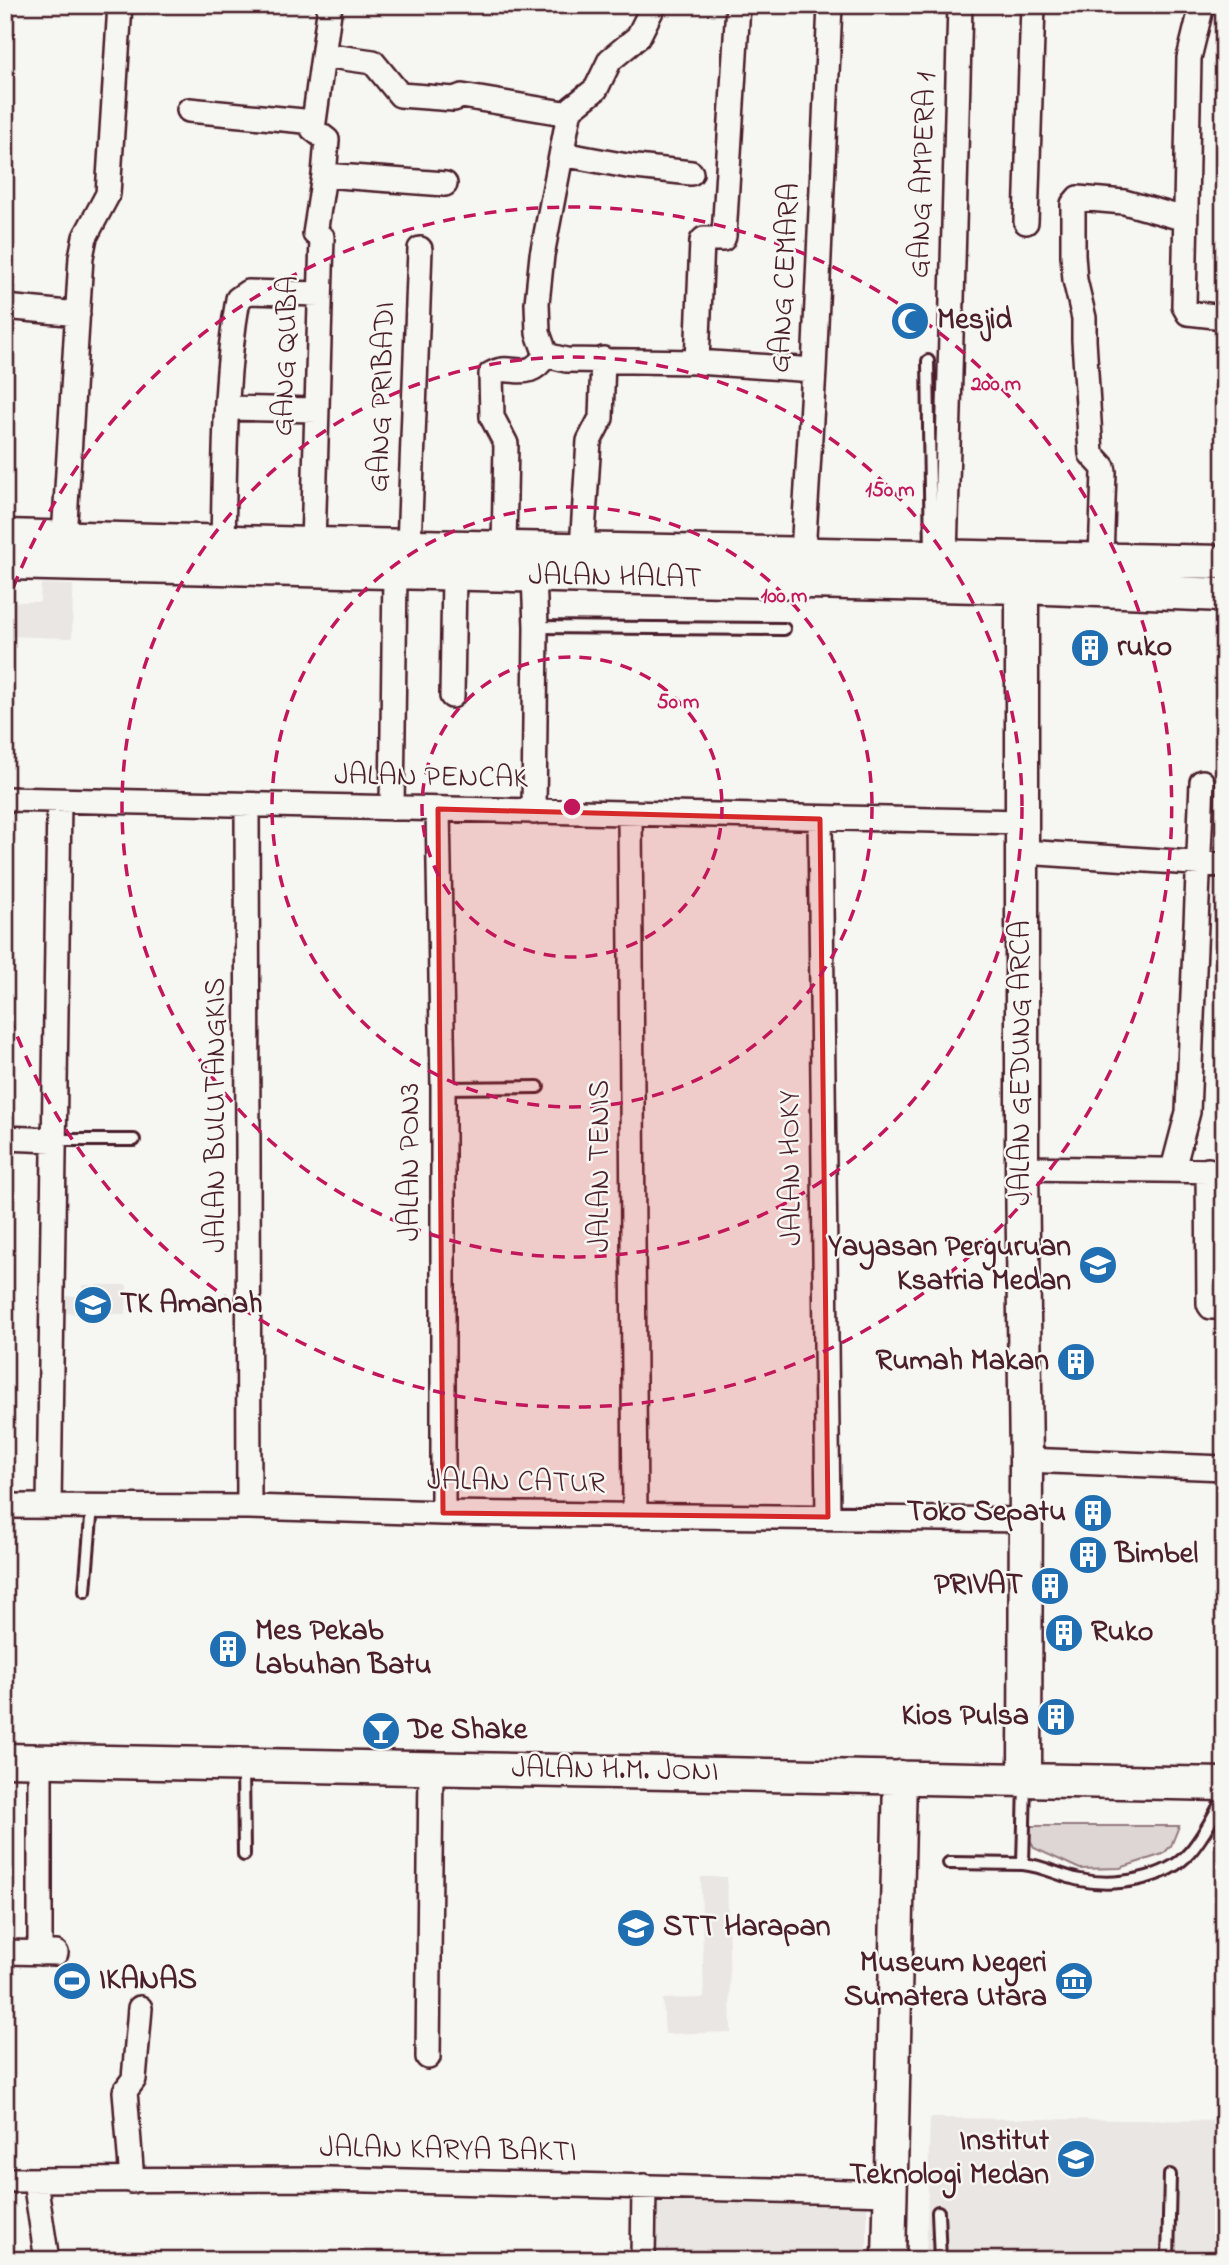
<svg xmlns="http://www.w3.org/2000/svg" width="1229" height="2265" font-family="'Indie Flower',sans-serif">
	<rect width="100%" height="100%" fill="#f6f6f2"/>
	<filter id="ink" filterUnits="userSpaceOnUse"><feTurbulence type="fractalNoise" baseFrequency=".0143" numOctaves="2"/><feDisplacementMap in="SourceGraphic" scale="14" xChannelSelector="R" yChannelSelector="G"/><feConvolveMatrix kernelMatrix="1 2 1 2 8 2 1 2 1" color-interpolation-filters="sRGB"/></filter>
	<g filter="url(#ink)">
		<path fill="#e9e6e3" d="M 41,584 L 73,585 L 72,638 L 5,636 L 5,602 L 40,602 Z
			M 1216,874 L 1224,875 L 1224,926 L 1213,925 Z
			M 82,1285 L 127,1285 L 126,1314 L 60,1313 L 60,1296 L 82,1296 Z
			M 701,1877 L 727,1877 L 731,2032 L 665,2034 L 663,1999 L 704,1998 Z
			M 930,2118 L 1224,2121 L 1224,2260 L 926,2260 Z
			M 650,2195 L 867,2197 L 867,2260 L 649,2260 Z"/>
		<path fill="#ddd6d5" stroke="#947a80" stroke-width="2" d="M 1026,1826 L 1179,1826 L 1171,1846 L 1163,1854 L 1120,1868 L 1080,1869 L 1034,1848 L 1028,1837 Z"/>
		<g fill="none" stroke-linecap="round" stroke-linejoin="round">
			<defs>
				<path id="lane" d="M 928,361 L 931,554
					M 536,627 L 784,629
					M 443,1088 L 538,1087
					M 53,1140 L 134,1140
					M 85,1591 L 92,1506
					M 243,1766 L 244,1855
					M 1025,1783 L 1023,1864 C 1044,1866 1060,1876 1080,1880 C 1114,1887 1166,1880 1190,1852 C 1204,1836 1214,1815 1224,1797
					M 949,1863 L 1023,1864
					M 938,2212 L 940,2260
					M 1168,2260 L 1170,2175"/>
				<path id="street" d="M 330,5 L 313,129 L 327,140 L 324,175 L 445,184
					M 1202,5 L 1189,58 L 1184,306 L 1188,313 L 1224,317
					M 323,55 L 373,62 L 400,95 L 454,99 L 462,96 L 569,114
					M 189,110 L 314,122
					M 562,154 L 627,166 L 691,173
					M 1026,222 L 1033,5
					M 5,307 L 78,314
					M 546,355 L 538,333 L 537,303 L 542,255 L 569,114 L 572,108 L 596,89 L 610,60 L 638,37 L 654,5
					M 546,355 L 566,360 L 697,362 L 814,370
					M 697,362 L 702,241 L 704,239 L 723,239 L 724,236 L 738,5
					M 227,408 L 317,410
					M 64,538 L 81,257 L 85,237 L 108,194 L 120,5
					M 223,542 C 225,461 224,379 238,299 L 248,292 L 319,294
					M 313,544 L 322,237 L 315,234 L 324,175
					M 409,546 L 420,249
					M 504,547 L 506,444 L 492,417 L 491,374 C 511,361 526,385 546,355
					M 582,548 L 589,441 L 601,418 L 603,359
					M 803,553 L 814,370 L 830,5
					M 945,557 L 960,5
					M 1101,558 L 1104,472 L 1103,467 L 1091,454 L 1084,340 L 1084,318 L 1075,280 L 1073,255 L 1073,204 L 1078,198 L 1124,202 L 1185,219
					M 452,696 L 454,575
					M 5,799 L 1022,822
					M 247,806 L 249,1507
					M 392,808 L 395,573
					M 438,809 L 443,1088 L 443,1513
					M 534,812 L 536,627 L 534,576
					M 630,815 L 635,1516
					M 820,819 L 828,1517
					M 1023,852 L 1224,865
					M 5,1138 L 53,1140
					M 1022,1168 L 1224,1171
					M 1173,1169 L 1188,1112 L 1202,782
					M 1208,1170 L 1209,1304 L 1211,1307 L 1224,1307
					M 1026,1460 L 1224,1468
					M 5,1506 L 249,1507 L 443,1513 L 1026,1520
					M 49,1506 L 59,801
					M 5,1952 L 56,1953
					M 40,1953 L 40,1760
					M 428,2057 L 431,1767
					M 5,2180 L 328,2179 L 890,2193
					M 35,2181 L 47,2260
					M 132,2181 L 125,2091 L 134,2079 L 140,2008
					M 643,2260 L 644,2186"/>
				<path id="secondary" d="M 5,536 L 313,544 L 1224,562
					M 1022,558 L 1022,1168 L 1026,1460 L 1025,1779
					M 5,563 L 1022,587 L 1224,595
					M 5,1760 L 1224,1784
					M 889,2260 L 900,1777"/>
			</defs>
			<use href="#lane" stroke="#4a1f2b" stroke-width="16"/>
			<use href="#street" stroke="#4a1f2b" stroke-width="28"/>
			<use href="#secondary" stroke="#4a1f2b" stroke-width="37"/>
			<use href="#lane" stroke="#f6f6f2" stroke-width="10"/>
			<use href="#street" stroke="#f6f6f2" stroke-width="23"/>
			<use href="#secondary" stroke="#f6f6f2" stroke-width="32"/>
		</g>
	</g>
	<path fill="#d62828" fill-opacity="0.2" stroke="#d62828" stroke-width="5" stroke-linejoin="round" d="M 438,809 L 820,819 L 828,1517 L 443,1513 Z"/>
	<g fill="none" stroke="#c2185b" stroke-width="3.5" stroke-dasharray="12 9">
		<circle cx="572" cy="807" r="150"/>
		<circle cx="572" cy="807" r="300"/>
		<circle cx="572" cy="807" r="450"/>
		<path d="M6 607A600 600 0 1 1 6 1007"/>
	</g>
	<defs>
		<symbol id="mosque-disc" viewBox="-11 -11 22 22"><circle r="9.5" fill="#1f6fb2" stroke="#f6f6f2"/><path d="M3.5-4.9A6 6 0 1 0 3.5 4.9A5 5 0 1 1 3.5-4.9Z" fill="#fff"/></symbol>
		<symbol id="building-disc" viewBox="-11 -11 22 22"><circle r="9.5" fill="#1f6fb2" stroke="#f6f6f2"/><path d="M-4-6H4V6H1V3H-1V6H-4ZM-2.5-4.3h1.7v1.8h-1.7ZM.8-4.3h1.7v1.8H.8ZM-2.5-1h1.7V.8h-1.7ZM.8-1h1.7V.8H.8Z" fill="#fff"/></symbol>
		<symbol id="school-disc" viewBox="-11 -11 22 22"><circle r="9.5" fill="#1f6fb2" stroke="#f6f6f2"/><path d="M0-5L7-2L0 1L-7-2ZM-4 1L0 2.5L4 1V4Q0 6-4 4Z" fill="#fff"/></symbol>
		<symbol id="bar-disc" viewBox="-11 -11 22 22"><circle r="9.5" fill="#1f6fb2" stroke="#f6f6f2"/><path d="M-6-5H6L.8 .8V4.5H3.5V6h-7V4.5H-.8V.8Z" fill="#fff"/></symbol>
		<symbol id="university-disc" viewBox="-11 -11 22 22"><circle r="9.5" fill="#1f6fb2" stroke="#f6f6f2"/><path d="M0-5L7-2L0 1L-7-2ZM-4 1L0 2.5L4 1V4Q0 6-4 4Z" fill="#fff"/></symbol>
		<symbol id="stadium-disc" viewBox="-11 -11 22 22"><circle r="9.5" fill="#1f6fb2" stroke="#f6f6f2"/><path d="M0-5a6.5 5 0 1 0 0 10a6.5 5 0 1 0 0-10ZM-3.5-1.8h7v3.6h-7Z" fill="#fff"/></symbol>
		<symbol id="museum-disc" viewBox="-11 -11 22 22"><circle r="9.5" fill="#1f6fb2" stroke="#f6f6f2"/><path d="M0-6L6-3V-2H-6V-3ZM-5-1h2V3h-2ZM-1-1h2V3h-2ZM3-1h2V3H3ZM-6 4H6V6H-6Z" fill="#fff"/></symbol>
	</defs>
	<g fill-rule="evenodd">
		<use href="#mosque-disc" x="888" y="299" width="44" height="44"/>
		<use href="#building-disc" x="1068" y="626" width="44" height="44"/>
		<use href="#school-disc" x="1076" y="1243" width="44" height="44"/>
		<use href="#school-disc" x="71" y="1283" width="44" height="44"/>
		<use href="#building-disc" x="1054" y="1340" width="44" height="44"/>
		<use href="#building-disc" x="1071" y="1491" width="44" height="44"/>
		<use href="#building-disc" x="1066" y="1533" width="44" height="44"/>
		<use href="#building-disc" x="1028" y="1564" width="44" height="44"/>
		<use href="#building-disc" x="1042" y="1611" width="44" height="44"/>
		<use href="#building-disc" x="206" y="1627" width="44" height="44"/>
		<use href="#building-disc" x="1034" y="1695" width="44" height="44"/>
		<use href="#bar-disc" x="359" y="1709" width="44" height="44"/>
		<use href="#university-disc" x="614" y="1906" width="44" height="44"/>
		<use href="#stadium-disc" x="50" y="1959" width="44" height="44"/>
		<use href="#museum-disc" x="1052" y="1959" width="44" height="44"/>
		<use href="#university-disc" x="1054" y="2137" width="44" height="44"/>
	</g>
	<g text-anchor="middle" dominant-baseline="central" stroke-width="5" stroke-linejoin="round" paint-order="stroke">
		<g font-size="30" fill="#4a1f2b" stroke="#f6f6f2">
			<text transform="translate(924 175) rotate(-88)">GANG AMPERA 1</text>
			<text transform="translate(786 278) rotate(-87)">GANG CEMARA</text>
			<text transform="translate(287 356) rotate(-88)">GANG QUBA</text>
			<text transform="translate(383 397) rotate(-88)">GANG PRIBADI</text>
			<text transform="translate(615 578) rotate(1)">JALAN HALAT</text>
			<text transform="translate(431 778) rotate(1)">JALAN PENCAK</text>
			<text transform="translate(1022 1063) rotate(-90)">JALAN GEDUNG ARCA</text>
			<text transform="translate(217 1115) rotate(-90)">JALAN BULUTANGKIS</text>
			<text transform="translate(411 1162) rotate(-90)">JALAN PON3</text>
			<text transform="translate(601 1166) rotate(-90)">JALAN TENIS</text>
			<text transform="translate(792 1168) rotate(-91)">JALAN HOKY</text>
			<text transform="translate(516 1483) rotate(1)">JALAN CATUR</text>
			<text transform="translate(615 1771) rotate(1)">JALAN H.M. JONI</text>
			<text transform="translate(448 2151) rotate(1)">JALAN KARYA BAKTI</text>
		</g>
		<g font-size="30" font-weight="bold" fill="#4a1f2b" stroke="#f6f6f2" text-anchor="start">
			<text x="937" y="321">Mesjid</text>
			<text x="1117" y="648">ruko</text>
			<text x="1071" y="1248" text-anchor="end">Yayasan Perguruan<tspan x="1071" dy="34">Ksatria Medan</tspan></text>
			<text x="120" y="1305">TK Amanah</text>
			<text x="1049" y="1362" text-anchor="end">Rumah Makan</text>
			<text x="1066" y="1513" text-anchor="end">Toko Sepatu</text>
			<text x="1115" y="1555">Bimbel</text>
			<text x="1023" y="1586" text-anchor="end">PRIVAT</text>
			<text x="255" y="1632">Mes Pekab<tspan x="255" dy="34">Labuhan Batu</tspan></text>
			<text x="1091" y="1633">Ruko</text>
			<text x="1029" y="1717" text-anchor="end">Kios Pulsa</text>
			<text x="408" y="1731">De Shake</text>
			<text x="663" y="1928">STT Harapan</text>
			<text x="1047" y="1964" text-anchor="end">Museum Negeri<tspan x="1047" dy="34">Sumatera Utara</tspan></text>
			<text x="99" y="1981">IKANAS</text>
			<text x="1049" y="2142" text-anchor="end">Institut<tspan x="1049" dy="34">Teknologi Medan</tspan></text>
		</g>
	</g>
	<circle cx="572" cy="807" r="10" fill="#c2185b" stroke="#f6f6f2" stroke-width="3.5"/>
	<g font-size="21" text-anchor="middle" font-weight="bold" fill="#c2185b" stroke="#f6f6f2" stroke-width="5" stroke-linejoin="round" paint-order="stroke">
		<text x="996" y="390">200 m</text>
		<text x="890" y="496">150 m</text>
		<text x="784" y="602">100 m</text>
		<text x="678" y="708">50 m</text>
	</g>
	<rect width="1229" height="2265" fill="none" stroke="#f6f6f2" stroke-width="28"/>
	<rect x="14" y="14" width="1201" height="2237" fill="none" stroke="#4a1f2b" stroke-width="2.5" filter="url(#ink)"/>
</svg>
